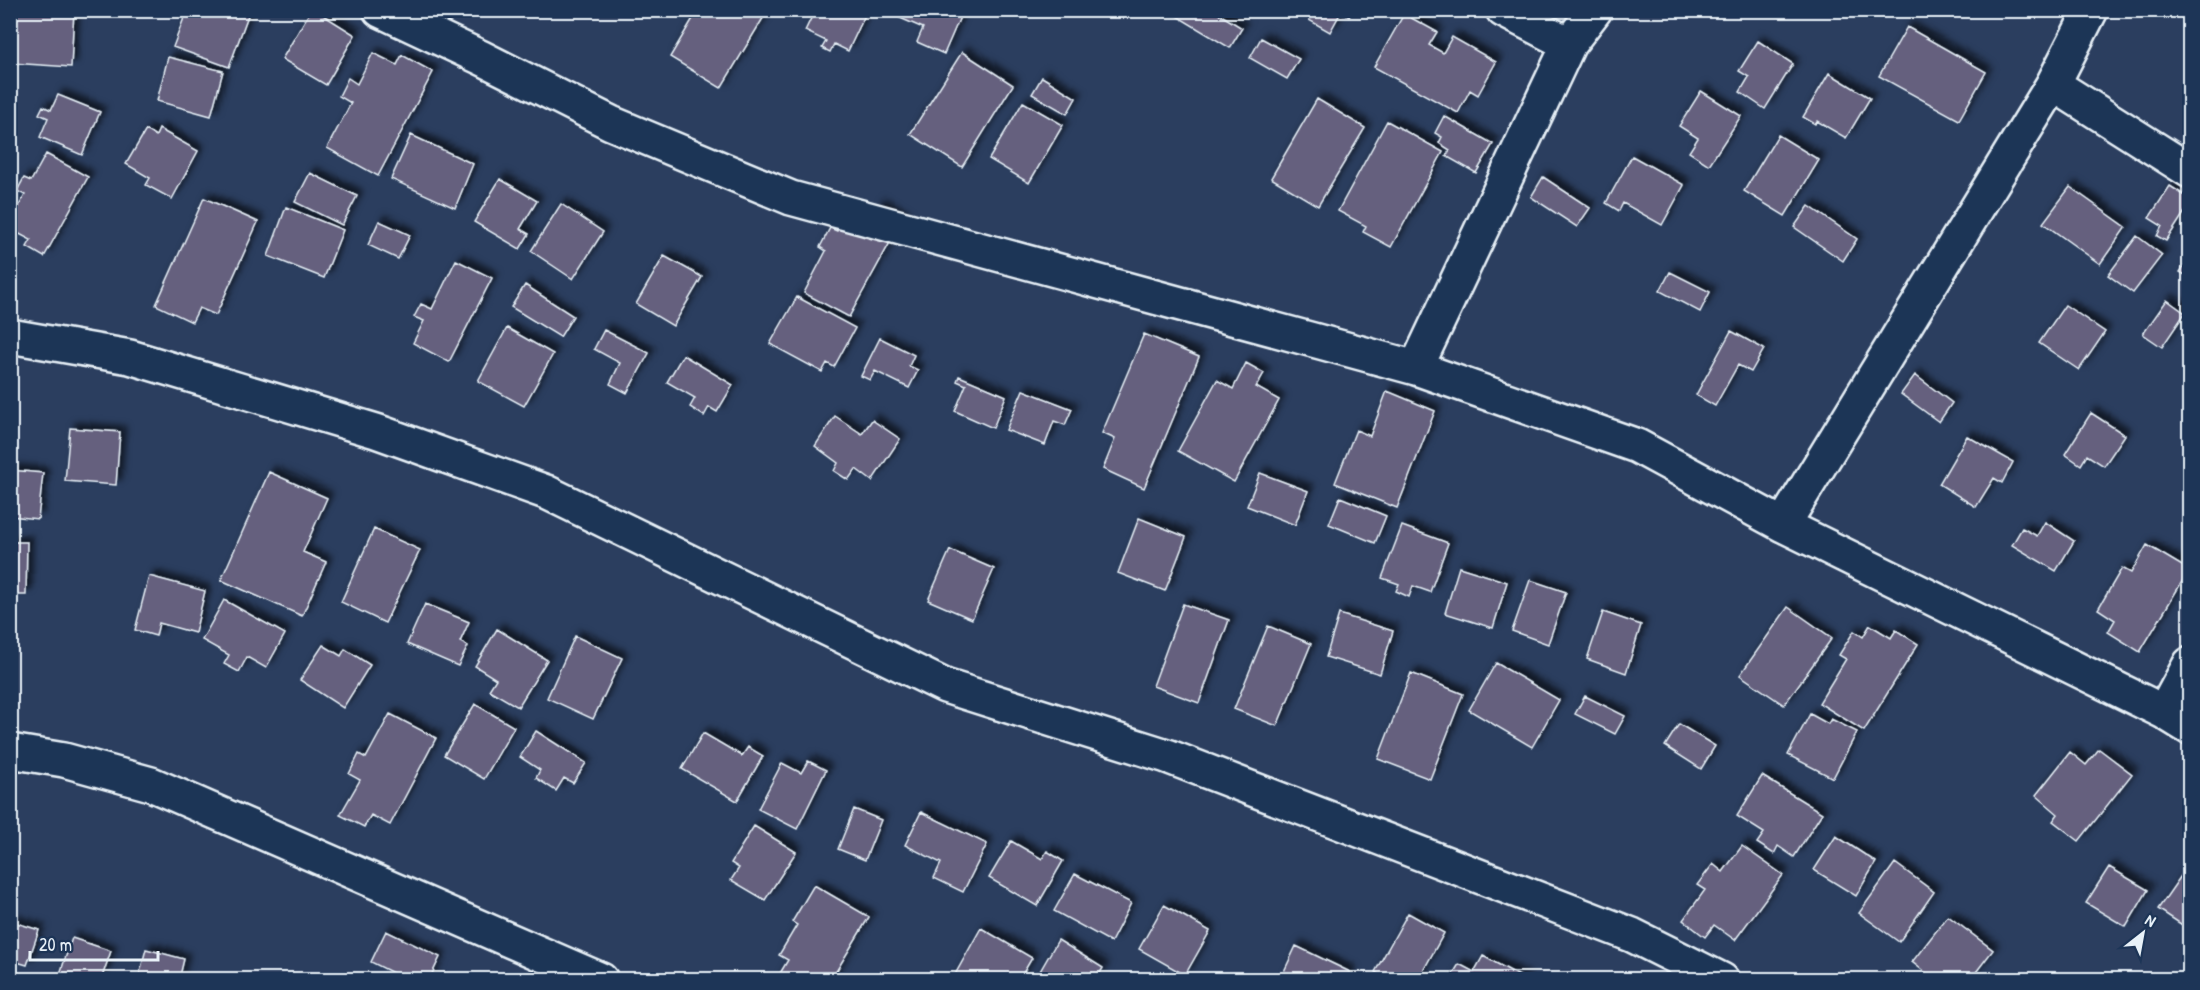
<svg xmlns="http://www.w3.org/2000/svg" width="2200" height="990" font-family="'Patrick Hand',sans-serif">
	<defs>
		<filter id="shadow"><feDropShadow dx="5.5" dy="-5.5" stdDeviation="3" flood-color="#0009"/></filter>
	</defs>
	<rect width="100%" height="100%" fill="#2b3e5f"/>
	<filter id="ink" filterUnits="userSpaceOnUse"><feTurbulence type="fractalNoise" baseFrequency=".0167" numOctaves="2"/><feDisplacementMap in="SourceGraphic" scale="12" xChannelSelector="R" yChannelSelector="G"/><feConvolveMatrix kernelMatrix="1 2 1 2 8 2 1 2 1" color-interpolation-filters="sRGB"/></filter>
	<g filter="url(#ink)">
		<path fill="#65617e" stroke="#e8f1f8" stroke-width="1.5" filter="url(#shadow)" d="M 14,10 L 74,10 L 71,67 L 11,63 Z
			M 187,10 L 250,10 L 229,67 L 173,47 Z
			M 311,10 L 315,10 L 355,35 L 326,85 L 282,59 Z
			M 698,10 L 768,10 L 721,88 L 670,57 Z
			M 815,10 L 862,10 L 866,13 L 848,51 L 834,44 L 830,52 L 822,48 L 826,41 L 805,31 Z
			M 892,10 L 944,10 L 960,17 L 944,54 L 917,42 L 923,28 L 891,14 Z
			M 1178,10 L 1213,10 L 1242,28 L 1230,48 L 1175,15 Z
			M 1314,10 L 1353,10 L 1349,17 L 1341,12 L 1330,32 L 1309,20 Z
			M 1404,14 L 1437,32 L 1429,45 L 1443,53 L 1452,37 L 1496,62 L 1478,95 L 1470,90 L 1458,113 L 1374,67 Z
			M 1907,27 L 1986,72 L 1959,120 L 1879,76 Z
			M 1261,38 L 1299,59 L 1287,79 L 1250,58 Z
			M 1758,41 L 1793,64 L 1765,109 L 1740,92 L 1749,77 L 1739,71 Z
			M 962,52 L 1013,85 L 962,167 L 910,134 Z
			M 373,53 L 397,65 L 402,55 L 433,72 L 378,176 L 327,148 L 351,103 L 339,96 L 348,78 L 357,84 Z
			M 168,57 L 223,71 L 211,116 L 157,101 Z
			M 1829,73 L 1870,98 L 1846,138 L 1817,121 L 1815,124 L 1803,117 Z
			M 1042,77 L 1076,98 L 1067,114 L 1032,94 Z
			M 1701,91 L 1741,116 L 1709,165 L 1689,152 L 1698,138 L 1679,126 Z
			M 58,95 L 100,112 L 82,155 L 40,137 L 48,118 L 39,114 L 43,106 L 51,110 Z
			M 1317,99 L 1365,128 L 1318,206 L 1271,178 Z
			M 1023,102 L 1063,125 L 1029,183 L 989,159 Z
			M 1444,116 L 1493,144 L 1476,173 L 1446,156 L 1450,150 L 1439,143 L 1442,137 L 1435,133 Z
			M 1387,121 L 1443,152 L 1391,247 L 1363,232 L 1366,226 L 1338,211 Z
			M 159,129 L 198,151 L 172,199 L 146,185 L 150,178 L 126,164 L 146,130 L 156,136 Z
			M 411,135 L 473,164 L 455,208 L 391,179 Z
			M 1778,135 L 1819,160 L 1785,216 L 1744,191 Z
			M 46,154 L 88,177 L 44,257 L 27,247 L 31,240 L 10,229 L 10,222 L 25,195 L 17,191 L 24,178 L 31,181 Z
			M 1632,156 L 1684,185 L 1662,225 L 1623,203 L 1619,211 L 1606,203 Z
			M 310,173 L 357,196 L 342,225 L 295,202 Z
			M 1543,177 L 1590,208 L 1577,227 L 1531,197 Z
			M 500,179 L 537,201 L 520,229 L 529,234 L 520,249 L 474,222 Z
			M 2170,186 L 2190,199 L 2190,204 L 2166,241 L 2157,236 L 2162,226 L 2149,218 Z
			M 2070,187 L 2126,227 L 2100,264 L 2043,223 Z
			M 204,198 L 258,222 L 216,315 L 199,308 L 192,322 L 156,305 Z
			M 561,204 L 603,232 L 573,279 L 531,251 Z
			M 879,204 L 904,217 L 849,317 L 804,293 L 826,251 L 820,247 L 830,228 L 837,231 L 848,210 L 869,222 Z
			M 1809,206 L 1857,239 L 1843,261 L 1794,227 Z
			M 286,207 L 343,230 L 324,278 L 268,256 Z
			M 379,221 L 410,235 L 398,259 L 368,245 Z
			M 2137,236 L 2162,255 L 2133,293 L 2108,275 Z
			M 664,256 L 702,277 L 673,326 L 636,304 Z
			M 2190,257 L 2190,278 L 2180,272 Z
			M 456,260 L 492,278 L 449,362 L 413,343 L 424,321 L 414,317 L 421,304 L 432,309 Z
			M 1670,272 L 1710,292 L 1700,312 L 1660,291 Z
			M 525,285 L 573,316 L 560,337 L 511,307 Z
			M 797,297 L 855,328 L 834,367 L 827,363 L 822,372 L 770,344 Z
			M 2167,300 L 2185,313 L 2162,347 L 2143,334 Z
			M 2065,305 L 2105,332 L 2079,370 L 2039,343 Z
			M 507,328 L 553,354 L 524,406 L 478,381 Z
			M 604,330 L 649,353 L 627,393 L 610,384 L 620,363 L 594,349 Z
			M 1731,331 L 1764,349 L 1751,372 L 1738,365 L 1715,406 L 1696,395 Z
			M 1144,334 L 1199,357 L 1144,488 L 1103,469 L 1115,439 L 1102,433 Z
			M 880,338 L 914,355 L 909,366 L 918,370 L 909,388 L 875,371 L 870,380 L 861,376 Z
			M 683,355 L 733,385 L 717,412 L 709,407 L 704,416 L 690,407 L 695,398 L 667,382 Z
			M 1246,363 L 1264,373 L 1256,387 L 1279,400 L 1234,482 L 1178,451 L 1217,380 L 1233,389 Z
			M 1915,375 L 1952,403 L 1939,422 L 1901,394 Z
			M 959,376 L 1006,396 L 993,428 L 955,411 L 966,385 L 957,381 Z
			M 1023,390 L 1072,409 L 1065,425 L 1054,421 L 1045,445 L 1006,430 Z
			M 1387,391 L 1435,411 L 1397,508 L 1335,483 L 1356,430 L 1370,436 Z
			M 2091,413 L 2125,435 L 2104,466 L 2087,455 L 2081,465 L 2065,454 Z
			M 835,416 L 862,434 L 872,420 L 900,439 L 872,481 L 856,469 L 848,480 L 834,471 L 838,463 L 815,446 Z
			M 70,428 L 120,432 L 116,485 L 65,481 Z
			M 1967,436 L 2013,462 L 2002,483 L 1994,478 L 1976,507 L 1939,484 Z
			M 10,470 L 43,473 L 38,519 L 10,516 Z
			M 269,472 L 327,498 L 303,552 L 326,562 L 302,616 L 221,580 Z
			M 1260,473 L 1308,491 L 1295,525 L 1247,506 Z
			M 1340,497 L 1386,516 L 1375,543 L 1329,524 Z
			M 1139,518 L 1186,537 L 1165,591 L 1118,573 Z
			M 2045,522 L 2074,541 L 2056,571 L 2012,545 L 2022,528 L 2037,536 Z
			M 1402,526 L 1448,543 L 1430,592 L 1413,586 L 1409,597 L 1396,591 L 1399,584 L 1382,578 Z
			M 374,529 L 420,550 L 385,623 L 341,602 Z
			M 10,542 L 27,542 L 26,595 L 10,595 Z
			M 2147,545 L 2189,570 L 2140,652 L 2108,632 L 2115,620 L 2098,609 L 2122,568 L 2131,573 Z
			M 950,550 L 994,569 L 972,619 L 928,600 Z
			M 1459,567 L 1507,582 L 1493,628 L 1445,613 Z
			M 149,576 L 205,591 L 195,633 L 159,623 L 156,636 L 135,630 Z
			M 1530,580 L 1566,592 L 1548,644 L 1512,631 Z
			M 224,600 L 285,634 L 266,668 L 247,657 L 239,672 L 224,664 L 229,655 L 202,640 Z
			M 425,604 L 469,622 L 460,642 L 468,646 L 458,666 L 407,644 Z
			M 1183,604 L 1229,620 L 1199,703 L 1153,686 Z
			M 1788,607 L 1832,638 L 1784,705 L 1740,675 Z
			M 1603,612 L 1641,625 L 1626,673 L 1587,659 Z
			M 1339,614 L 1393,631 L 1380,674 L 1326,657 Z
			M 1870,625 L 1891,638 L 1896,630 L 1918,644 L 1864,731 L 1819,703 L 1846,659 L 1839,655 L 1854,631 L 1863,637 Z
			M 1268,626 L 1311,644 L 1277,726 L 1234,709 Z
			M 497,629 L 547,660 L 518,707 L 489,690 L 496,679 L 475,666 Z
			M 575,636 L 622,658 L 593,719 L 547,698 Z
			M 323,645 L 341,656 L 345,649 L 370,665 L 343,708 L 300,680 Z
			M 1496,663 L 1559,700 L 1532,747 L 1469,710 Z
			M 1411,673 L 1463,694 L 1430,779 L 1378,759 Z
			M 1585,696 L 1625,716 L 1615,734 L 1575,714 Z
			M 475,704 L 514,727 L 484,779 L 444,755 Z
			M 390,714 L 436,738 L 390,825 L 371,815 L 364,827 L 340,815 L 360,780 L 349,774 L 359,754 L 366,758 Z
			M 1810,714 L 1828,724 L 1831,719 L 1857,732 L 1833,778 L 1788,755 Z
			M 1679,724 L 1715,746 L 1701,769 L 1665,746 Z
			M 536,731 L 586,763 L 573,783 L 564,778 L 556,791 L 536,778 L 540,770 L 520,757 Z
			M 703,733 L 742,756 L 748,747 L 763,756 L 737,801 L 682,769 Z
			M 2099,749 L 2132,774 L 2079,841 L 2053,821 L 2058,814 L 2036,795 L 2070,752 L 2086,765 Z
			M 808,761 L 826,770 L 797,829 L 758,809 L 782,763 L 801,773 Z
			M 1762,776 L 1822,813 L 1794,857 L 1778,846 L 1774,854 L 1757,843 L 1764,833 L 1737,816 Z
			M 854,809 L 881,820 L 865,860 L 838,849 Z
			M 921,812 L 987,844 L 963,892 L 934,878 L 941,863 L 905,845 Z
			M 754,826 L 796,852 L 765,900 L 731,880 L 739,868 L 731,863 Z
			M 1836,836 L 1876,862 L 1856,896 L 1814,870 Z
			M 1011,841 L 1042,859 L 1047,851 L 1063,861 L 1037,906 L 989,878 Z
			M 1742,846 L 1783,875 L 1735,940 L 1714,925 L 1705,937 L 1683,920 L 1705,890 L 1697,885 L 1713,864 L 1723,872 Z
			M 1895,863 L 1934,892 L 1899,942 L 1859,913 Z
			M 2190,863 L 2190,930 L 2158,909 Z
			M 2109,867 L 2148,890 L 2126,927 L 2086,903 Z
			M 1075,874 L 1131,903 L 1111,942 L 1054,911 Z
			M 814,885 L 869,917 L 831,980 L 776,980 L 788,960 L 779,955 L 797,925 L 792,922 Z
			M 1164,905 L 1210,931 L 1185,975 L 1139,949 Z
			M 1408,913 L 1444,933 L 1418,980 L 1389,980 L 1375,972 Z
			M 1948,916 L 1993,950 L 1970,980 L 1935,980 L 1912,962 Z
			M 10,921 L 39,930 L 27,965 L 10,960 Z
			M 981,928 L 1032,958 L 1019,980 L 952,980 Z
			M 386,931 L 440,957 L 429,980 L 407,980 L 371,962 Z
			M 72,938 L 111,951 L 101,980 L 66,980 L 59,977 Z
			M 1058,940 L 1103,968 L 1096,980 L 1035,980 Z
			M 1296,946 L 1350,972 L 1347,980 L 1280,980 Z
			M 146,949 L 184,959 L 179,980 L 138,980 Z
			M 1483,956 L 1525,979 L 1525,980 L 1450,979 L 1459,964 L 1474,972 Z"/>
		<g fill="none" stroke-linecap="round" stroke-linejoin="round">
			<defs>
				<path id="street" d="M 380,10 L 482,58 L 611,123 L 791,198 L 1416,368 L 1637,446 L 1783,525 L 2164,712 L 2190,728
					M 1503,10 L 1569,44
					M 2053,84 L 2190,171
					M 10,336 L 130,357 L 376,431 L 546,492 L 945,686 L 1167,756 L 1632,935 L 1722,980
					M 1416,368 L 1569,44 L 1595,10
					M 1783,525 L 2053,84 L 2091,10
					M 2164,712 L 2190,664
					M 10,751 L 64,760 L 151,784 L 601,980"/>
			</defs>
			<use href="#street" stroke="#e8f1f8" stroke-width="38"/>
			<use href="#street" stroke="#1d3557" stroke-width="33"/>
		</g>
	</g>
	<rect width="2200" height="990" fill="none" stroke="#1d3557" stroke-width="36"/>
	<rect x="18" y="18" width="2164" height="954" fill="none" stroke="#e8f1f8" stroke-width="2" filter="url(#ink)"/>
	<g transform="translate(2143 933) rotate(31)" stroke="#1d3557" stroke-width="4.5" paint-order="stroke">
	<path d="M0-4.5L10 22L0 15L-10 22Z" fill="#e8f1f8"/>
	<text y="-9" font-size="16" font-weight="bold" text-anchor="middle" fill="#e8f1f8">N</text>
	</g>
	<path d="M30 951v9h128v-9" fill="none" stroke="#e8f1f8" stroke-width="3"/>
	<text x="39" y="951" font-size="18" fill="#e8f1f8" stroke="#1d3557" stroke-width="4.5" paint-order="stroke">20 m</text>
</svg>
